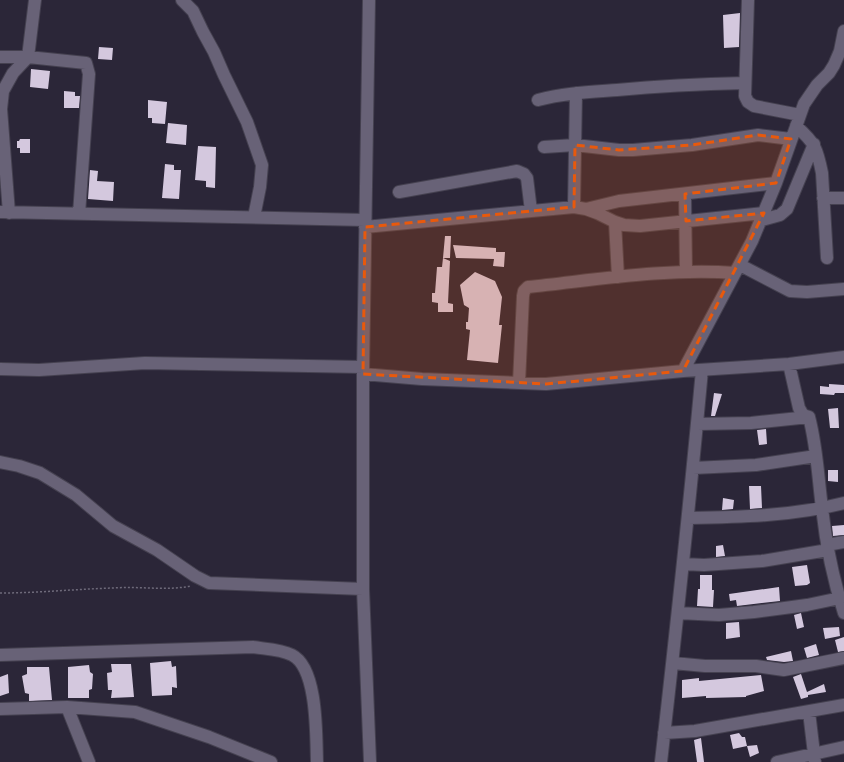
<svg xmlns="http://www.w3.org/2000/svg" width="844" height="762" font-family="Poppins,sans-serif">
	<rect width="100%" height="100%" fill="#2b2638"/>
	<path fill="#d4c8de" d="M 740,13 L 739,47 L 724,48 L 723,15 Z
		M 99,47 L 113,48 L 112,60 L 98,59 Z
		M 31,69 L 50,71 L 48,89 L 30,87 Z
		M 64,91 L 75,92 L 75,96 L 80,96 L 79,108 L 64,108 Z
		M 148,100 L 167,102 L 165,124 L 152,123 L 152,118 L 148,118 Z
		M 168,123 L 187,125 L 186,145 L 166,143 Z
		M 20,139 L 30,139 L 30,153 L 20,153 L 20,148 L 17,148 L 17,141 L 19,141 Z
		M 198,146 L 216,147 L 215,188 L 206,187 L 206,181 L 195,180 Z
		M 165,164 L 174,165 L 174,170 L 181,170 L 179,199 L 162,198 Z
		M 90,170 L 98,171 L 97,181 L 114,182 L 113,201 L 88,199 Z
		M 445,236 L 451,236 L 450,258 L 443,258 Z
		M 453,245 L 496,248 L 496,252 L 505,252 L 504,267 L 493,266 L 494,259 L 456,258 Z
		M 443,258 L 450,261 L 448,303 L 453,304 L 453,312 L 438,312 L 438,303 L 432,302 L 432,293 L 435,293 L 437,267 L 442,267 Z
		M 475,272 L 495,281 L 502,297 L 499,325 L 502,325 L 498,363 L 467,360 L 470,330 L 466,329 L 466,322 L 468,322 L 469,308 L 464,305 L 460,285 Z
		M 829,384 L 844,385 L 844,393 L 835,393 L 834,395 L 820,394 L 820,386 L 829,387 Z
		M 714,393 L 722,394 L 715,416 L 711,416 Z
		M 838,408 L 839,428 L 830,428 L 828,409 Z
		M 766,429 L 767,444 L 759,445 L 757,430 Z
		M 828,470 L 838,470 L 838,482 L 828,481 Z
		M 749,486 L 761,486 L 762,508 L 750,509 Z
		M 723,498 L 734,500 L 733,509 L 722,510 Z
		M 844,525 L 844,535 L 833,536 L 832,526 Z
		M 723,545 L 725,556 L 716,557 L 716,546 Z
		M 807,565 L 810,583 L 807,585 L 795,586 L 792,567 Z
		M 700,575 L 712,575 L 712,590 L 714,590 L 713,607 L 697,606 L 698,589 L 700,589 Z
		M 779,587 L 780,601 L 737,606 L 736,600 L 730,601 L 729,594 Z
		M 801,613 L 804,627 L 797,629 L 794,615 Z
		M 739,622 L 740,637 L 726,639 L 726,623 Z
		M 839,627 L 840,636 L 825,639 L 823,628 Z
		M 844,637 L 844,651 L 838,652 L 835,640 Z
		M 816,644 L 819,655 L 807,658 L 804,648 Z
		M 791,651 L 793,661 L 784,662 L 767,660 L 766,657 Z
		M 171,661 L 172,667 L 176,666 L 177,688 L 172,687 L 172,695 L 152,696 L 150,663 Z
		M 111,664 L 131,664 L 134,697 L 111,698 L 112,690 L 108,690 L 107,673 L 112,672 Z
		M 89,665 L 90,672 L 93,674 L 92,689 L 89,690 L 89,698 L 68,698 L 68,667 Z
		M 27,667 L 49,667 L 52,700 L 29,701 L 29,694 L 25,693 L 22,676 L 27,674 Z
		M 8,674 L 9,693 L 0,696 L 0,677 Z
		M 801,674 L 807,692 L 824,684 L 826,692 L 808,695 L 808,697 L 801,699 L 793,677 Z
		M 761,675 L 764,691 L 746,696 L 746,697 L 706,698 L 706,696 L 682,698 L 682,680 L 699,678 L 699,681 Z
		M 739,733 L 742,737 L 745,737 L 747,746 L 733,749 L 730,735 Z
		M 701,738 L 704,762 L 697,762 L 694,740 Z
		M 757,745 L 759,753 L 750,757 L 747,746 Z"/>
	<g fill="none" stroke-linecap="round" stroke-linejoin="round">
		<defs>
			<path id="minor" d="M 182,0 L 193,11 L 203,32 L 214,52 L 224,75 L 247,122 L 262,165 L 260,187 L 254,217
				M 369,0 L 363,374 L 363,589 L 370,762
				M 748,0 L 745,96 L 748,102 L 754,106 L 800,115
				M 0,57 L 28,57 L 86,63 L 89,74 L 79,214
				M 538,100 C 564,93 590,92 617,90 C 660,86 702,84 745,83
				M 796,126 C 815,143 817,148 822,173 L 827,258
				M 544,147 L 575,145 L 619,150 L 633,150 L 692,145 L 758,135 L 791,139
				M 399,192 L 517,171 L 524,174 L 527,178 L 531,211
				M 685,194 L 686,272
				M 823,198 L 844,198
				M 574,207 L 576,93
				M 586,209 L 619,201 L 776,183
				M 0,212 L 365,220
				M 9,213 L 1,109 L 3,91 L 13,73 L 28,57 L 35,0
				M 762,220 L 780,215 L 787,209 L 814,144
				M 615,222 L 618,277
				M 365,227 L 574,207 L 586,209 L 597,213 L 615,222 L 624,225 L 640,226 L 764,213
				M 740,265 L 790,291 L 807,292 L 844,289
				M 789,364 L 799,408 L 803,415 L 809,417
				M 0,369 L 39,370 L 145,363 L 363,367
				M 683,371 L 752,241 L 776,183 L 804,104 L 817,85 L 829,73 L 834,65 L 840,51 L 844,31
				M 363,374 L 422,379 L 546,384 L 683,371 L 789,364 L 844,357
				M 519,383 L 523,296 L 524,291 L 528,287 C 596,280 666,268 735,273
				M 809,417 C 817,447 818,477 822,508 C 826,544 833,579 844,613
				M 697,424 L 751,423 L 809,417
				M 0,462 L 19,466 L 40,473 L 76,495 L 113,526 L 157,550 L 195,576 L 209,583 L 363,589
				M 693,468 L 756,465 L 816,456
				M 688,518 C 741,517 793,516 844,503
				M 827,545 L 844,542
				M 683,564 L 704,565 L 762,561 L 828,550
				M 678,613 L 719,615 L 754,612 L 807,605 L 840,598
				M 0,655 L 253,647 C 265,649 280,649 292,655 C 318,668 316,736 317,762
				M 673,663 L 705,666 L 756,666 L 784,670 L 844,658
				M 67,707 L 89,762
				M 0,709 L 67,707 L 135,712 L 209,737 L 271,762
				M 809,712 L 815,762
				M 664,733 L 695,731 L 844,705
				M 661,762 C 676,631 690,501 702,370
				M 777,762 L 844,747"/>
		</defs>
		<use href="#minor" stroke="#454150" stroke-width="14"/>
		<path stroke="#6e6a7a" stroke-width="1.5" stroke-dasharray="2 2" stroke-linecap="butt" d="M 0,593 C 39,593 76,589 114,588 C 140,586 166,591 191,586"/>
		<use href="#minor" stroke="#686277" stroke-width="12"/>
	</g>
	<path fill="#e8590c" fill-opacity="0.2" stroke="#e8590c" stroke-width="3" stroke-dasharray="8 5" stroke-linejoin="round" d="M 758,135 L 791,139 L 776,183 L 685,194 L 686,221 L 764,213 L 683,371 L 546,384 L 363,374 L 365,227 L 574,207 L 575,145 L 619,150 L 692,145 Z"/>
</svg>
